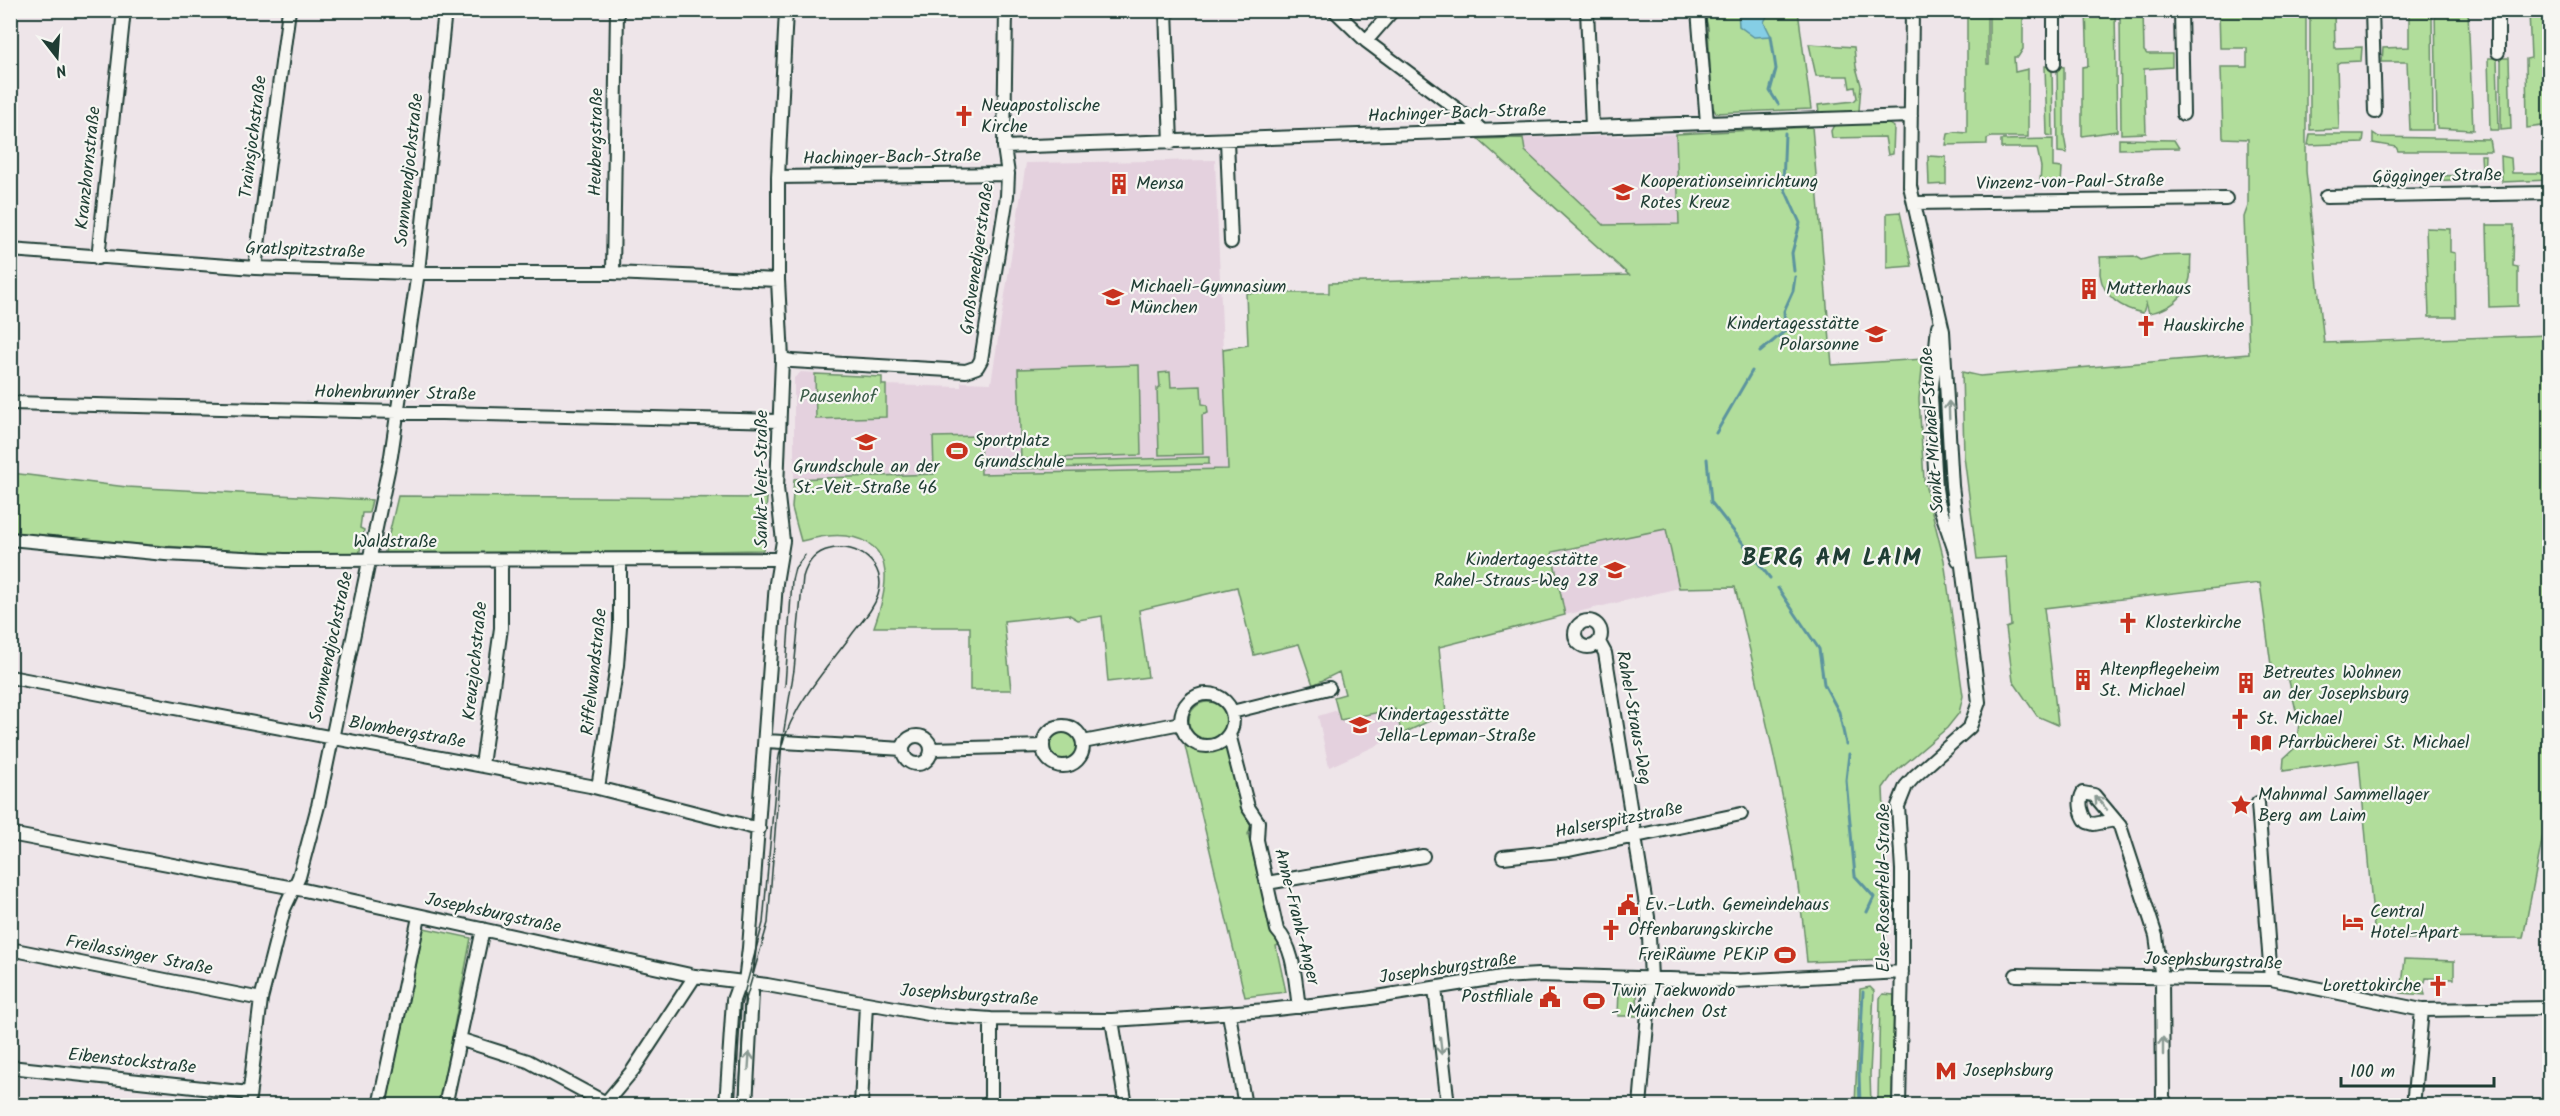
<svg xmlns="http://www.w3.org/2000/svg" width="2560" height="1116" font-family="Kalam,sans-serif">
	<rect width="100%" height="100%" fill="#eee5e9"/>
	<filter id="ink" filterUnits="userSpaceOnUse"><feTurbulence type="fractalNoise" baseFrequency=".0167" numOctaves="2"/><feDisplacementMap in="SourceGraphic" scale="12" xChannelSelector="R" yChannelSelector="G"/><feConvolveMatrix kernelMatrix="1 2 1 2 8 2 1 2 1" color-interpolation-filters="sRGB"/></filter>
	<g filter="url(#ink)">
		<path fill="#e4d1de" d="M 1676,134 L 1679,224 L 1603,225 L 1525,151 L 1523,138 Z
			M 1215,160 L 1228,469 L 794,479 L 794,378 L 801,372 L 882,377 L 882,385 L 961,387 L 961,382 L 991,383 L 1026,163 Z
			M 1666,528 L 1679,588 L 1565,615 L 1552,552 Z
			M 1389,684 L 1402,734 L 1329,767 L 1318,716 L 1338,710 L 1334,697 Z"/>
		<path fill="#b1dd9b" stroke="#688d68" stroke-width="1.5" d="M 1704,11 L 1798,11 L 1811,109 L 1716,113 L 1712,106 L 1708,27 Z
			M 1967,11 L 1987,11 L 1987,64 L 1989,64 L 1989,11 L 2023,11 L 2023,49 L 2018,57 L 2014,57 L 2015,72 L 2028,69 L 2028,137 L 1991,137 L 1987,139 L 1987,144 L 1946,145 L 1948,134 L 1954,132 L 1967,133 Z
			M 2086,11 L 2115,11 L 2117,131 L 2082,136 L 2082,67 L 2088,66 Z
			M 2120,11 L 2143,11 L 2144,51 L 2147,54 L 2172,54 L 2172,67 L 2144,69 L 2146,133 L 2121,134 Z
			M 2219,11 L 2306,11 L 2306,171 L 2324,343 L 2549,335 L 2550,824 L 2545,825 L 2523,938 L 2375,939 L 2359,760 L 2283,771 L 2284,758 L 2296,747 L 2299,723 L 2289,681 L 2271,665 L 2260,583 L 2044,608 L 2058,725 L 2037,716 L 2013,681 L 2006,628 L 2011,626 L 2006,557 L 1977,559 L 1964,456 L 1962,372 L 1980,376 L 2249,354 L 2244,217 L 2248,206 L 2248,139 L 2223,138 L 2221,67 L 2247,67 L 2247,48 L 2220,48 Z
			M 2310,11 L 2334,11 L 2335,48 L 2362,47 L 2361,61 L 2340,62 L 2337,64 L 2339,129 L 2310,130 Z
			M 2409,11 L 2432,11 L 2433,130 L 2410,130 L 2407,62 L 2382,62 L 2383,48 L 2409,47 Z
			M 2435,11 L 2468,11 L 2473,130 L 2437,128 Z
			M 2529,11 L 2549,11 L 2550,125 L 2527,128 L 2526,59 L 2531,58 Z
			M 1809,44 L 1854,47 L 1856,67 L 1861,85 L 1859,111 L 1819,113 L 1818,105 L 1854,101 L 1857,98 L 1855,87 L 1850,88 L 1848,76 L 1816,76 Z
			M 2488,58 L 2497,58 L 2499,130 L 2490,130 Z
			M 2501,58 L 2509,58 L 2511,129 L 2501,130 Z
			M 2045,66 L 2052,67 L 2053,136 L 2047,135 Z
			M 2057,66 L 2064,67 L 2064,136 L 2067,153 L 2058,152 Z
			M 1886,122 L 1894,127 L 1893,154 L 1888,155 L 1885,137 L 1832,138 L 1831,131 L 1834,125 Z
			M 1812,127 L 1832,365 L 1923,359 L 1919,399 L 1924,480 L 1944,560 L 1963,696 L 1959,713 L 1947,728 L 1893,774 L 1883,788 L 1887,885 L 1886,959 L 1807,962 C 1796,836 1764,711 1735,587 L 1679,588 L 1666,529 L 1552,552 L 1565,615 L 1439,647 L 1446,713 L 1402,734 L 1395,709 L 1340,720 L 1334,697 L 1345,694 L 1339,672 L 1313,685 L 1299,644 L 1254,655 L 1237,587 L 1139,610 L 1148,677 L 1108,682 L 1102,616 L 1078,620 L 1068,614 L 1004,621 L 1011,690 L 970,690 L 970,627 L 874,627 C 887,591 899,543 846,536 C 831,534 815,538 801,541 L 792,508 L 794,479 L 934,474 L 933,437 L 980,436 L 981,474 L 1228,469 L 1223,349 L 1248,345 L 1246,293 L 1329,293 L 1329,283 L 1629,275 L 1478,139 L 1523,138 L 1525,151 L 1604,225 L 1679,224 L 1676,134 Z
			M 2373,133 L 2379,137 L 2489,139 L 2491,151 L 2398,151 L 2396,147 L 2373,143 Z
			M 2310,134 L 2364,134 L 2363,143 L 2308,145 Z
			M 2053,139 L 2053,167 L 2062,168 L 2061,184 L 2040,183 L 2041,167 L 2037,148 L 2001,148 L 2001,140 Z
			M 2119,139 L 2174,140 L 2179,148 L 2119,149 Z
			M 2481,155 L 2485,155 L 2484,179 L 2390,182 L 2391,177 L 2474,175 L 2479,170 L 2482,171 Z
			M 1928,156 L 1946,157 L 1946,184 L 1929,185 Z
			M 2501,156 L 2511,158 L 2512,173 L 2549,173 L 2549,180 L 2502,182 Z
			M 1900,212 L 1912,266 L 1887,268 L 1887,213 Z
			M 2487,225 L 2514,225 L 2513,266 L 2518,267 L 2518,306 L 2489,307 Z
			M 2426,228 L 2450,229 L 2450,252 L 2455,253 L 2456,317 L 2429,317 Z
			M 2191,255 C 2190,261 2191,270 2190,278 C 2186,298 2168,310 2149,313 L 2146,303 L 2143,313 C 2122,309 2103,297 2100,274 C 2100,268 2101,260 2100,257 L 2134,256 L 2141,260 L 2156,256 Z
			M 1139,365 L 1141,455 L 1021,459 L 1018,369 Z
			M 1170,372 L 1171,387 L 1201,386 L 1202,404 L 1207,405 L 1208,413 L 1202,415 L 1203,454 L 1159,455 L 1157,388 L 1160,387 L 1159,373 Z
			M 815,374 L 882,377 L 882,385 L 886,385 L 886,417 L 816,419 Z
			M 1209,457 L 1209,464 L 1009,469 L 1009,463 Z
			M 11,473 L 127,487 L 372,500 L 369,513 L 362,513 L 360,528 L 364,530 L 359,556 C 242,554 127,544 11,532 Z
			M 398,496 L 767,498 L 763,550 L 384,556 Z
			M1189 721a19 19 0 1 1 38 0a19 19 0 1 1-38 0Z
			M1047 745a15 15 0 1 1 30 0a15 15 0 1 1-30 0Z
			M 1189,744 C 1209,757 1217,743 1229,750 L 1245,815 L 1251,826 L 1248,834 L 1272,933 L 1283,944 L 1276,946 L 1286,992 L 1245,997 L 1185,746 Z
			M 424,928 L 471,938 L 439,1105 L 386,1106 Z
			M 2405,959 L 2454,961 L 2454,979 L 2426,978 L 2425,982 L 2422,983 L 2425,995 L 2401,993 Z
			M 1870,987 L 1874,991 L 1870,1074 L 1871,1105 L 1855,1105 L 1860,989 Z
			M 1619,990 L 1637,993 L 1638,1016 L 1618,1016 Z
			M 1883,994 L 1894,995 L 1892,1103 L 1881,1105 L 1878,1099 L 1880,998 Z"/>
		<path fill="#85cee5" stroke="#5c949e" stroke-width="1.5" d="M 1738,11 L 1770,11 L 1764,22 L 1771,36 L 1754,37 L 1739,26 Z"/>
		<g fill="none" stroke-linecap="round" stroke-linejoin="round">
			<path stroke="#5c949e" stroke-width="3" d="M 1771,36 L 1776,69 L 1770,91 L 1778,104
				M 1785,133 L 1783,185 L 1800,223 L 1792,253 L 1794,271
				M 1760,352 L 1785,331 L 1784,311 L 1793,291 L 1795,277
				M 1716,433 L 1752,371
				M 1707,459 L 1711,502 L 1770,578
				M 1778,588 L 1819,649 L 1824,684 L 1839,712 L 1846,744
				M 1849,754 L 1846,780 L 1855,876 L 1874,897 L 1867,912
				M 1860,1106 L 1859,1072 L 1863,992"/>
			<defs>
				<path id="minor" d="M 1166,10 L 1171,143
					M 1334,10 L 1366,41 L 1470,119 L 1482,131
					M 1587,10 L 1592,127
					M 1698,10 L 1707,123
					M 2054,10 L 2054,64
					M 2181,10 L 2183,114
					M 2372,10 L 2375,112
					M 2498,10 L 2498,52
					M 1366,41 L 1393,10
					M 1227,140 L 1231,242
					M 1004,147 L 1911,116
					M 778,177 L 1008,174
					M 2326,197 L 2550,193
					M 1914,203 L 2226,199
					M 10,250 L 255,268 L 411,273 L 613,273 L 778,280
					M 98,258 L 124,10
					M 255,268 L 289,10
					M 613,273 L 617,10
					M 1938,326 L 1931,397 L 1936,488 L 1938,502 L 1958,560
					M 782,359 L 792,361 L 966,371 L 977,367 L 981,360 L 1007,196 L 1008,174 L 1004,147 L 1006,10
					M 10,403 L 779,421
					M 10,539 L 165,554 L 284,560 L 780,559
					M1575 634a13 13 0 1 1 26 0a13 13 0 1 1-26 0Z
					M 1599,642 L 1605,653 L 1648,917 L 1651,978 L 1640,1106
					M 10,677 L 590,786 L 759,829
					M1181 720a26 26 0 1 1 52 0a26 26 0 1 1-52 0Z
					M 1232,712 L 1329,688
					M1043 746a20 20 0 1 1 40 0a20 20 0 1 1-40 0Z
					M 1229,734 L 1248,807 L 1258,822 L 1257,840 L 1277,930 C 1295,949 1295,982 1299,1007
					M903 750a14 14 0 1 1 28 0a14 14 0 1 1-28 0Z
					M 766,741 L 903,749
					M 1083,742 L 1181,723
					M 932,749 L 1042,746
					M 482,765 L 501,628 L 501,561
					M 598,788 L 617,665 L 620,627 L 620,560
					M 2258,803 L 2271,979
					M 2115,820 L 2094,824 L 2087,822 C 2081,814 2078,802 2083,793 L 2094,795 L 2120,826 L 2156,936 L 2162,979 L 2163,1097 L 2167,1106
					M 10,834 L 304,890 L 695,976 L 767,985 L 934,1015 L 991,1019 L 1112,1020 L 1268,1010 L 1364,999 L 1502,977 L 1538,975 L 1734,981 L 1902,972
					M 1503,857 L 1569,850 L 1741,814
					M 1267,883 L 1423,856
					M 10,949 L 261,999
					M 2016,975 L 2271,979 L 2422,1010 L 2550,1008
					M 745,982 L 752,993 L 746,1106
					M 1435,988 L 1448,1106
					M 1229,1014 L 1245,1106
					M 991,1019 L 991,1106
					M 1112,1020 L 1126,1106
					M 459,1039 L 528,1061 L 606,1103
					M 10,1067 L 249,1093
					M 248,1106 L 261,999 L 284,909 L 299,877 L 318,806 L 391,456 L 418,272 L 445,10
					M 379,1106 L 419,917
					M 445,1106 L 483,929
					M 603,1106 L 633,1070 L 695,976
					M 726,1106 L 733,1000 L 737,989 L 745,982 L 749,948 L 776,583 L 783,541 L 777,488 L 782,359 L 778,280 L 778,177 L 786,10
					M 861,1106 L 866,1004
					M 1899,1106 L 1902,962 L 1902,870 L 1898,806 L 1906,786 L 1914,777 L 1970,727 L 1979,702 L 1952,486 L 1943,331 L 1910,186 L 1912,10
					M 2413,1106 L 2422,1010"/>
			</defs>
			<use href="#minor" stroke="#1f3d34" stroke-width="16"/>
			<use href="#minor" stroke="#f6f6f2" stroke-width="12"/>
			<path stroke="#1f3d34" stroke-width="1.5" d="M 785,686 L 792,580 L 795,568 L 805,555
				M 735,1106 L 741,1005 L 763,923 L 777,767 C 784,715 820,677 850,637 C 859,624 873,611 878,595 C 888,565 857,542 830,549 C 815,552 807,563 803,577 L 794,670 L 782,742 L 768,923 L 744,1006 L 739,1106"/>
		</g>
		<defs><path id="oneway-shaft" d="M-6 0H5M1.5-3L5.5 0L1.5 3" fill="none" stroke-width="1.6" stroke-linecap="round" stroke-linejoin="round" transform="scale(1.5)"/></defs>
		<g stroke="#8a9a93">
			<use href="#oneway-shaft" transform="translate(1949 410) rotate(-92)"/>
			<use href="#oneway-shaft" transform="translate(2101 803) rotate(-132)"/>
			<use href="#oneway-shaft" transform="translate(1441 1046) rotate(84)"/>
			<use href="#oneway-shaft" transform="translate(2163 1046) rotate(-90)"/>
			<use href="#oneway-shaft" transform="translate(749 1061) rotate(-86)"/>
		</g>
	</g>
	<defs>
		<symbol id="church-bare" viewBox="-9 -9 18 18"><path d="M-1.2-6h2.4v3.5h3.3v2.4h-3.3V6h-2.4V-.1h-3.3v-2.4h3.3Z" fill="#c8321e" stroke="#f6f6f2" stroke-width="2.5" paint-order="stroke"/></symbol>
		<symbol id="building-bare" viewBox="-9 -9 18 18"><path d="M-4-6H4V6H1V3H-1V6H-4ZM-2.5-4.3h1.7v1.8h-1.7ZM.8-4.3h1.7v1.8H.8ZM-2.5-1h1.7V.8h-1.7ZM.8-1h1.7V.8H.8Z" fill="#c8321e" stroke="#f6f6f2" stroke-width="2.5" paint-order="stroke"/></symbol>
		<symbol id="school-bare" viewBox="-9 -9 18 18"><path d="M0-5L7-2L0 1L-7-2ZM-4 1L0 2.5L4 1V4Q0 6-4 4Z" fill="#c8321e" stroke="#f6f6f2" stroke-width="2.5" paint-order="stroke"/></symbol>
		<symbol id="stadium-bare" viewBox="-9 -9 18 18"><path d="M0-5a6.5 5 0 1 0 0 10a6.5 5 0 1 0 0-10ZM-3.5-1.8h7v3.6h-7Z" fill="#c8321e" stroke="#f6f6f2" stroke-width="2.5" paint-order="stroke"/></symbol>
		<symbol id="library-bare" viewBox="-9 -9 18 18"><path d="M-6-4Q-3-5.5-.7-3.5V5Q-3 3-6 4ZM6-4Q3-5.5 .7-3.5V5Q3 3 6 4Z" fill="#c8321e" stroke="#f6f6f2" stroke-width="2.5" paint-order="stroke"/></symbol>
		<symbol id="sight-bare" viewBox="-9 -9 18 18"><path d="M0-6L1.8-2.2L6-1.7L2.9 1.2L3.7 5.4L0 3.3L-3.7 5.4L-2.9 1.2L-6-1.7L-1.8-2.2Z" fill="#c8321e" stroke="#f6f6f2" stroke-width="2.5" paint-order="stroke"/></symbol>
		<symbol id="civic-bare" viewBox="-9 -9 18 18"><path d="M-.6-6.5H3V-4.5H.6V-3L4-1V1h2V6H-6V1h2V-1L-.6-3ZM-1.2 2.5V6h2.4V2.5Z" fill="#c8321e" stroke="#f6f6f2" stroke-width="2.5" paint-order="stroke"/></symbol>
		<symbol id="hotel-bare" viewBox="-9 -9 18 18"><path d="M-6-4.5h1.5V1H6V5H4.5V3h-9V5H-6ZM-4 0a1.8 1.8 0 1 1 3.6 0ZM.5 0V-2.5h3Q6-2.5 6 0Z" fill="#c8321e" stroke="#f6f6f2" stroke-width="2.5" paint-order="stroke"/></symbol>
		<symbol id="metro-bare" viewBox="-9 -9 18 18"><path d="M-5.5 5V-5H-3L0 0L3-5H5.5V5H3V-.5L0 4L-3-.5V5Z" fill="#c8321e" stroke="#f6f6f2" stroke-width="2.5" paint-order="stroke"/></symbol>
	</defs>
	<g fill-rule="evenodd">
		<use href="#church-bare" x="949" y="101" width="30" height="30"/>
		<use href="#building-bare" x="1104" y="169" width="30" height="30"/>
		<use href="#school-bare" x="1608" y="177" width="30" height="30"/>
		<use href="#building-bare" x="2074" y="274" width="30" height="30"/>
		<use href="#school-bare" x="1098" y="282" width="30" height="30"/>
		<use href="#church-bare" x="2131" y="311" width="30" height="30"/>
		<use href="#school-bare" x="1861" y="319" width="30" height="30"/>
		<use href="#school-bare" x="851" y="427" width="30" height="30"/>
		<use href="#stadium-bare" x="942" y="436" width="30" height="30"/>
		<use href="#school-bare" x="1600" y="555" width="30" height="30"/>
		<use href="#church-bare" x="2113" y="608" width="30" height="30"/>
		<use href="#building-bare" x="2068" y="665" width="30" height="30"/>
		<use href="#building-bare" x="2231" y="668" width="30" height="30"/>
		<use href="#church-bare" x="2225" y="704" width="30" height="30"/>
		<use href="#school-bare" x="1345" y="710" width="30" height="30"/>
		<use href="#library-bare" x="2246" y="728" width="30" height="30"/>
		<use href="#sight-bare" x="2226" y="790" width="30" height="30"/>
		<use href="#civic-bare" x="1613" y="890" width="30" height="30"/>
		<use href="#hotel-bare" x="2338" y="907" width="30" height="30"/>
		<use href="#church-bare" x="1596" y="915" width="30" height="30"/>
		<use href="#stadium-bare" x="1770" y="940" width="30" height="30"/>
		<use href="#church-bare" x="2423" y="971" width="30" height="30"/>
		<use href="#civic-bare" x="1535" y="982" width="30" height="30"/>
		<use href="#stadium-bare" x="1579" y="986" width="30" height="30"/>
		<use href="#metro-bare" x="1931" y="1056" width="30" height="30"/>
	</g>
	<g text-anchor="middle" dominant-baseline="central" stroke-width="4.5" stroke-linejoin="round" paint-order="stroke">
		<g font-size="18" fill="#1f3d34" stroke="#f6f6f2" text-anchor="start">
			<text x="981" y="106">Neuapostolische<tspan x="981" dy="21">Kirche</tspan></text>
			<text x="1640" y="182">Kooperationseinrichtung<tspan x="1640" dy="21">Rotes Kreuz</tspan></text>
			<text x="1136" y="184">Mensa</text>
			<text x="1130" y="287">Michaeli-Gymnasium<tspan x="1130" dy="21">München</tspan></text>
			<text x="2106" y="289">Mutterhaus</text>
			<text x="1859" y="324" text-anchor="end">Kindertagesstätte<tspan x="1859" dy="21">Polarsonne</tspan></text>
			<text x="2163" y="326">Hauskirche</text>
			<text x="974" y="441">Sportplatz<tspan x="974" dy="21">Grundschule</tspan></text>
			<text x="866" y="467" text-anchor="middle">Grundschule an der<tspan x="866" dy="21">St.-Veit-Straße 46</tspan></text>
			<text x="1598" y="560" text-anchor="end">Kindertagesstätte<tspan x="1598" dy="21">Rahel-Straus-Weg 28</tspan></text>
			<text x="2145" y="623">Klosterkirche</text>
			<text x="2100" y="670">Altenpflegeheim<tspan x="2100" dy="21">St. Michael</tspan></text>
			<text x="2263" y="673">Betreutes Wohnen<tspan x="2263" dy="21">an der Josephsburg</tspan></text>
			<text x="1377" y="715">Kindertagesstätte<tspan x="1377" dy="21">Jella-Lepman-Straße</tspan></text>
			<text x="2257" y="719">St. Michael</text>
			<text x="2278" y="743">Pfarrbücherei St. Michael</text>
			<text x="2258" y="795">Mahnmal Sammellager<tspan x="2258" dy="21">Berg am Laim</tspan></text>
			<text x="1645" y="905">Ev.-Luth. Gemeindehaus</text>
			<text x="2370" y="912">Central<tspan x="2370" dy="21">Hotel-Apart</tspan></text>
			<text x="1628" y="930">Offenbarungskirche</text>
			<text x="1768" y="955" text-anchor="end">FreiRäume PEKiP</text>
			<text x="2421" y="986" text-anchor="end">Lorettokirche</text>
			<text x="1611" y="991">Twin Taekwondo<tspan x="1611" dy="21">- München Ost</tspan></text>
			<text x="1533" y="997" text-anchor="end">Postfiliale</text>
			<text x="1963" y="1071">Josephsburg</text>
		</g>
		<g font-size="18" fill="#1f3d34" stroke="#f6f6f2">
			<text transform="translate(1457 114) rotate(-2)">Hachinger-Bach-Straße</text>
			<text transform="translate(254 137) rotate(-83)">Trainsjochstraße</text>
			<text transform="translate(597 142) rotate(-89)">Heubergstraße</text>
			<text transform="translate(892 158) rotate(-1)">Hachinger-Bach-Straße</text>
			<text transform="translate(89 168) rotate(-84)">Kranzhornstraße</text>
			<text transform="translate(410 170) rotate(-84)">Sonnwendjochstraße</text>
			<text transform="translate(2437 177) rotate(-1)">Gögginger Straße</text>
			<text transform="translate(2070 183) rotate(-1)">Vinzenz-von-Paul-Straße</text>
			<text transform="translate(305 251) rotate(2)">Gratlspitzstraße</text>
			<text transform="translate(978 259) rotate(-82)">Großvenedigerstraße</text>
			<text transform="translate(395 394) rotate(1)">Hohenbrunner Straße</text>
			<text transform="translate(1933 430) rotate(-94)">Sankt-Michael-Straße</text>
			<text transform="translate(762 479) rotate(-90)">Sankt-Veit-Straße</text>
			<text x="395" y="542">Waldstraße</text>
			<text transform="translate(332 647) rotate(-78)">Sonnwendjochstraße</text>
			<text transform="translate(476 661) rotate(-84)">Kreuzjochstraße</text>
			<text transform="translate(595 672) rotate(-84)">Riffelwandstraße</text>
			<text transform="translate(1633 718) rotate(80)">Rahel-Straus-Weg</text>
			<text transform="translate(407 733) rotate(10)">Blombergstraße</text>
			<text transform="translate(1619 821) rotate(-11)">Halserspitzstraße</text>
			<text transform="translate(1884 888) rotate(-90)">Else-Rosenfeld-Straße</text>
			<text transform="translate(493 914) rotate(12)">Josephsburgstraße</text>
			<text transform="translate(1296 917) rotate(76)">Anne-Frank-Anger</text>
			<text transform="translate(139 956) rotate(11)">Freilassinger Straße</text>
			<text transform="translate(2213 962) rotate(2)">Josephsburgstraße</text>
			<text transform="translate(1448 969) rotate(-8)">Josephsburgstraße</text>
			<text transform="translate(969 996) rotate(4)">Josephsburgstraße</text>
			<text transform="translate(132 1062) rotate(6)">Eibenstockstraße</text>
		</g>
		<g font-size="18" fill="#3c5d49" stroke="#f6f6f2">
			<text x="838" y="397">Pausenhof</text>
		</g>
		<g font-size="24" font-weight="bold" letter-spacing="1.5" fill="#1f3d34" stroke="#f6f6f2">
			<text x="1832" y="558">BERG AM LAIM</text>
		</g>
	</g>
	<rect width="2560" height="1116" fill="none" stroke="#f6f6f2" stroke-width="36"/>
	<rect x="18" y="18" width="2524" height="1080" fill="none" stroke="#1f3d34" stroke-width="2" filter="url(#ink)"/>
	<g transform="translate(57 57) rotate(163)" stroke="#f6f6f2" stroke-width="4.5" paint-order="stroke">
	<path d="M0-4.5L10 22L0 15L-10 22Z" fill="#1f3d34"/>
	<text y="-9" font-size="16" font-weight="bold" text-anchor="middle" fill="#1f3d34">N</text>
	</g>
	<path d="M2341 1077v9h153v-9" fill="none" stroke="#1f3d34" stroke-width="3"/>
	<text x="2350" y="1077" font-size="18" fill="#1f3d34" stroke="#f6f6f2" stroke-width="4.5" paint-order="stroke">100 m</text>
</svg>
